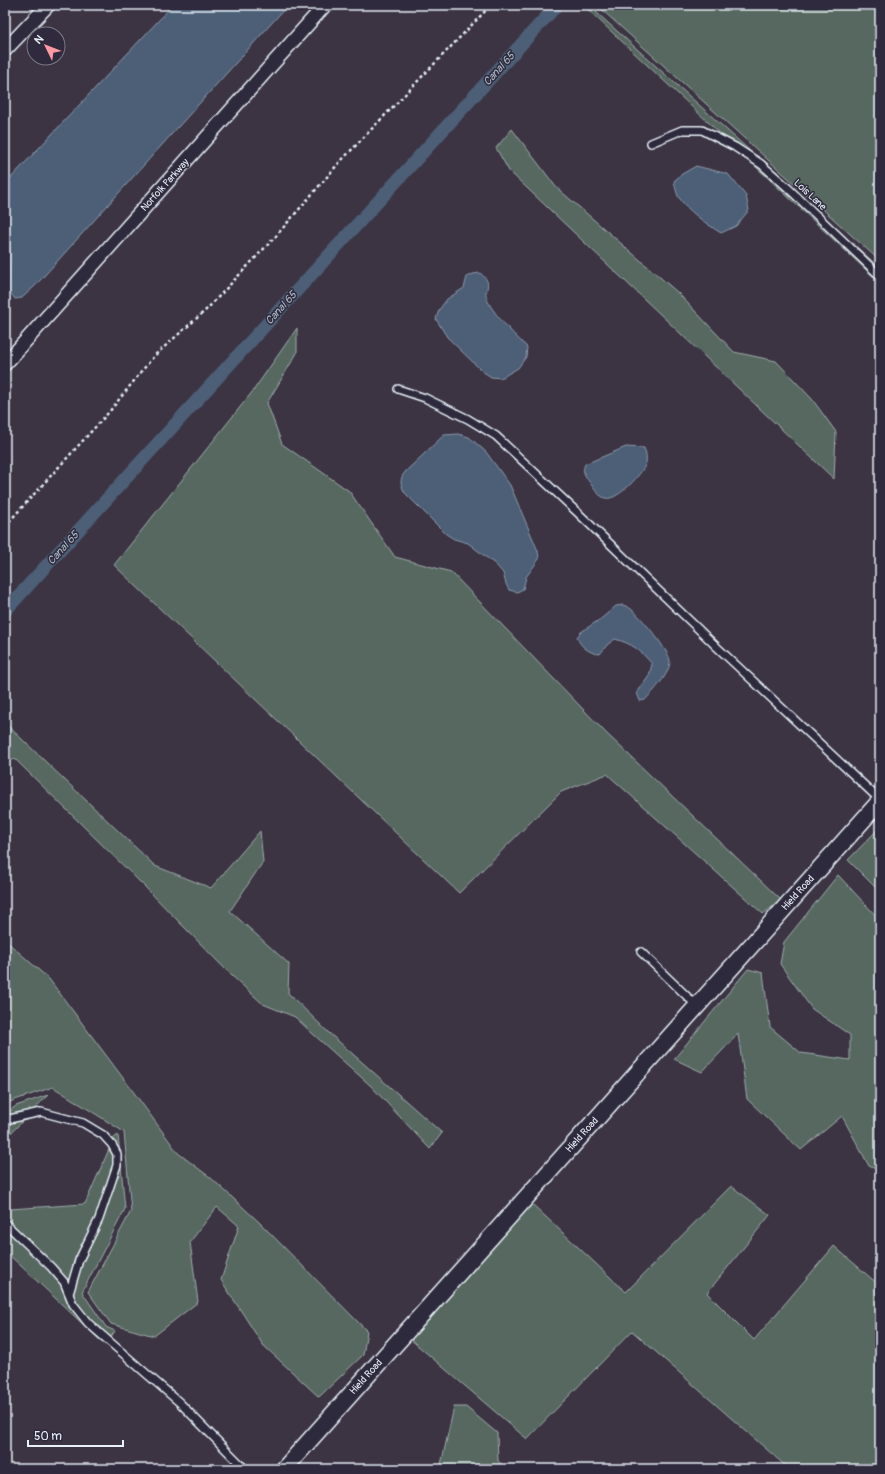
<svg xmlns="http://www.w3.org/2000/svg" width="885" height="1474" font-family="Pangolin,sans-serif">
	<rect width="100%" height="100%" fill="#3c3443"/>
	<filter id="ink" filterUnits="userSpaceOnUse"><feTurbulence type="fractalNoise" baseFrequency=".025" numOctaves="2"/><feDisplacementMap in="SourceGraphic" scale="8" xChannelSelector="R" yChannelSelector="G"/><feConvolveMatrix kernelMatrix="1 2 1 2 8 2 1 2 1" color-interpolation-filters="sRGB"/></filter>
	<g filter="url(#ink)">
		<path fill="#57685f" stroke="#a0acac" d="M 583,5 L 596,5 L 595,9 L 597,13 L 880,268 L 880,283 Z
			M 603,5 L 880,5 L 880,261 L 601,9 Z
			M 512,129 L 556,187 L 677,292 L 734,352 L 776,361 L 812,399 L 836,432 L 834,479 L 509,171 L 496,148 Z
			M 297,328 L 297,353 L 267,403 L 282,444 L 349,491 L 395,557 L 451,572 L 606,733 L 781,900 L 763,914 L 607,774 L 561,792 L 459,893 L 114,565 L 253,391 Z
			M 5,723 L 155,866 L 211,888 L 260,831 L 263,862 L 230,911 L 289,964 L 288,993 L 329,1033 L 442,1133 L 430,1149 L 371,1086 L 313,1034 L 295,1017 L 263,1004 L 231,975 L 144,886 L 15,759 L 5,763 Z
			M 880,827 L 880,892 L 848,860 Z
			M 838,875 L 880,920 L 880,1171 L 869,1166 L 842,1116 L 801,1150 L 747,1099 L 738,1034 L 702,1072 L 674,1059 L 748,969 L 763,973 L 770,1027 L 801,1053 L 850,1060 L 850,1035 L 812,1009 L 780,964 L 784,942 Z
			M 5,940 L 49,979 L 135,1094 L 178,1153 L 211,1178 L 259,1222 L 367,1331 L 363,1355 L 319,1397 L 263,1345 L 221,1280 L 239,1226 L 217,1207 L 190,1242 L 198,1302 L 154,1336 L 111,1324 L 88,1292 L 131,1211 L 124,1132 L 53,1087 L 12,1101 L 5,1106 Z
			M 48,1095 L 5,1139 L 5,1114 L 16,1106 Z
			M 118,1135 L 125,1209 L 82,1292 L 106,1327 L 115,1331 L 105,1345 L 5,1251 L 5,1202 L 10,1209 L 85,1204 L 114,1138 Z
			M 731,1186 L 770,1215 L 707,1293 L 754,1340 L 834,1246 L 880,1286 L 880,1469 L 789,1469 L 632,1331 L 527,1439 L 410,1339 L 531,1203 L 626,1292 Z
			M 454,1407 L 466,1407 L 497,1433 L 498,1461 L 507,1469 L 440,1469 Z"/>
		<path fill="#4d5f77" stroke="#8b99ab" d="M 173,5 L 288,5 L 35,286 L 22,298 L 15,299 L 9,291 L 10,250 L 5,199 L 5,192 L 8,181 Z
			M 696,166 L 728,174 L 746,196 L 749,210 L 736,226 L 721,233 C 708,225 686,210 678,196 C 676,191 675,186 674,181 L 682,174 Z
			M 480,273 C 486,278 489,281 487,289 C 487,291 485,293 486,295 C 487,308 517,338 527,347 L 526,357 L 518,368 L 501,378 L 491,377 L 482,371 L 447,337 L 436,319 L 439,310 L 447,299 L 464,288 L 467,277 L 473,274 Z
			M 458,434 L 469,437 L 486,452 L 510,485 L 538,551 L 539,559 L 526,577 L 523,589 L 517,592 L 509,590 L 506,584 L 503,573 L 496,565 L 468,543 L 454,539 L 446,534 L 405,493 C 400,484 399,479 406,471 L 444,435 Z
			M 626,447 L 644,448 C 646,452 647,458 646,463 C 643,473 617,502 605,498 C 597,495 593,487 588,480 C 584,474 582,471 585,464 Z
			M 623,605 C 626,606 629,607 631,609 C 640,615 670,652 670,661 C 670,674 653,692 645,700 L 640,701 L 637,693 L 649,676 L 652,664 C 640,650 633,644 615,639 L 607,645 L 600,654 C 591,654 580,647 577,637 L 581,632 L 602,618 L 616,606 Z"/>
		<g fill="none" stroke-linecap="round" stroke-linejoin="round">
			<path stroke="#4d5f77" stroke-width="13" d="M 5,611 L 557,5"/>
			<defs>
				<path id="service" d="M 651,143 L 682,130 L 702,130 L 735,147 L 761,164 L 788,188 L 880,276
					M 398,389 L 425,398 L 468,419 L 496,436 L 577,512 L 719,649 L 880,800
					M 641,952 L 697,1006
					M 5,1120 L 41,1112 L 83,1123 L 103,1135 L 112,1145 L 117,1154 L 117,1165 L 99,1219 L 79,1260 L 69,1294
					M 5,1223 L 51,1267 L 64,1282 L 73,1304 L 88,1323 L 179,1402 L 245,1469"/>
				<path id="minor" d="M 5,50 L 48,5
					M 5,364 L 325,5"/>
				<path id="tertiary" d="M 284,1469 L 880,801"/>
			</defs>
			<use href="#service" stroke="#e8f1f8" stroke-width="10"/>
			<use href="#minor" stroke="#e8f1f8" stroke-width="16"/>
			<use href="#tertiary" stroke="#e8f1f8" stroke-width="19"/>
			<path stroke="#e8f1f8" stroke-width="2.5" stroke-dasharray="3 3" stroke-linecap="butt" d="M 5,526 L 109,412 L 154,356 L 206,310 L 276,236 L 338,164 L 491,5"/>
			<use href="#service" stroke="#2f2a3d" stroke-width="7"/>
			<use href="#minor" stroke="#2f2a3d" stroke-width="13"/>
			<use href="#tertiary" stroke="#2f2a3d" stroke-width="16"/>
		</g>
	</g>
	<g text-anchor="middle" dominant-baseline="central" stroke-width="3" stroke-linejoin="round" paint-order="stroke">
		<g font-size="10" fill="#e8f1f8" stroke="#2f2a3d">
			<text transform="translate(165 185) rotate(-48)">Norfolk Parkway</text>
			<text transform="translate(810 195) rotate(43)">Lois Lane</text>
			<text transform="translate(798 893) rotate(-48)">Hield Road</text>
			<text transform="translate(582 1135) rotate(-48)">Hield Road</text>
			<text transform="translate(366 1377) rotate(-48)">Hield Road</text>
		</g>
		<g font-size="11" font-style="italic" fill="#aab7c4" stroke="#2f2a3d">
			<text transform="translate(499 69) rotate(-48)">Canal 65</text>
			<text transform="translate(281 308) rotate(-48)">Canal 65</text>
			<text transform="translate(63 548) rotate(-48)">Canal 65</text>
		</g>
	</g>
	<rect width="885" height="1474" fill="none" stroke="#2f2a3d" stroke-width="20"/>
	<rect x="10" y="10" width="865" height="1454" fill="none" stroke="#e8f1f8" stroke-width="1.5" filter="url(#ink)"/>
	<g transform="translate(46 46) rotate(313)"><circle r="19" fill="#2f2a3d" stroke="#797a88"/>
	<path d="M0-3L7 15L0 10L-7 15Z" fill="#ff9aa2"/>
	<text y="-6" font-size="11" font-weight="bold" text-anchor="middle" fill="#e8f1f8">N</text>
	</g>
	<path d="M28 1440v6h95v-6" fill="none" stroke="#e8f1f8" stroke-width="2"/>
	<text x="34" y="1440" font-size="12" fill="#e8f1f8" stroke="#2f2a3d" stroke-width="3" paint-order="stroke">50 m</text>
</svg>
